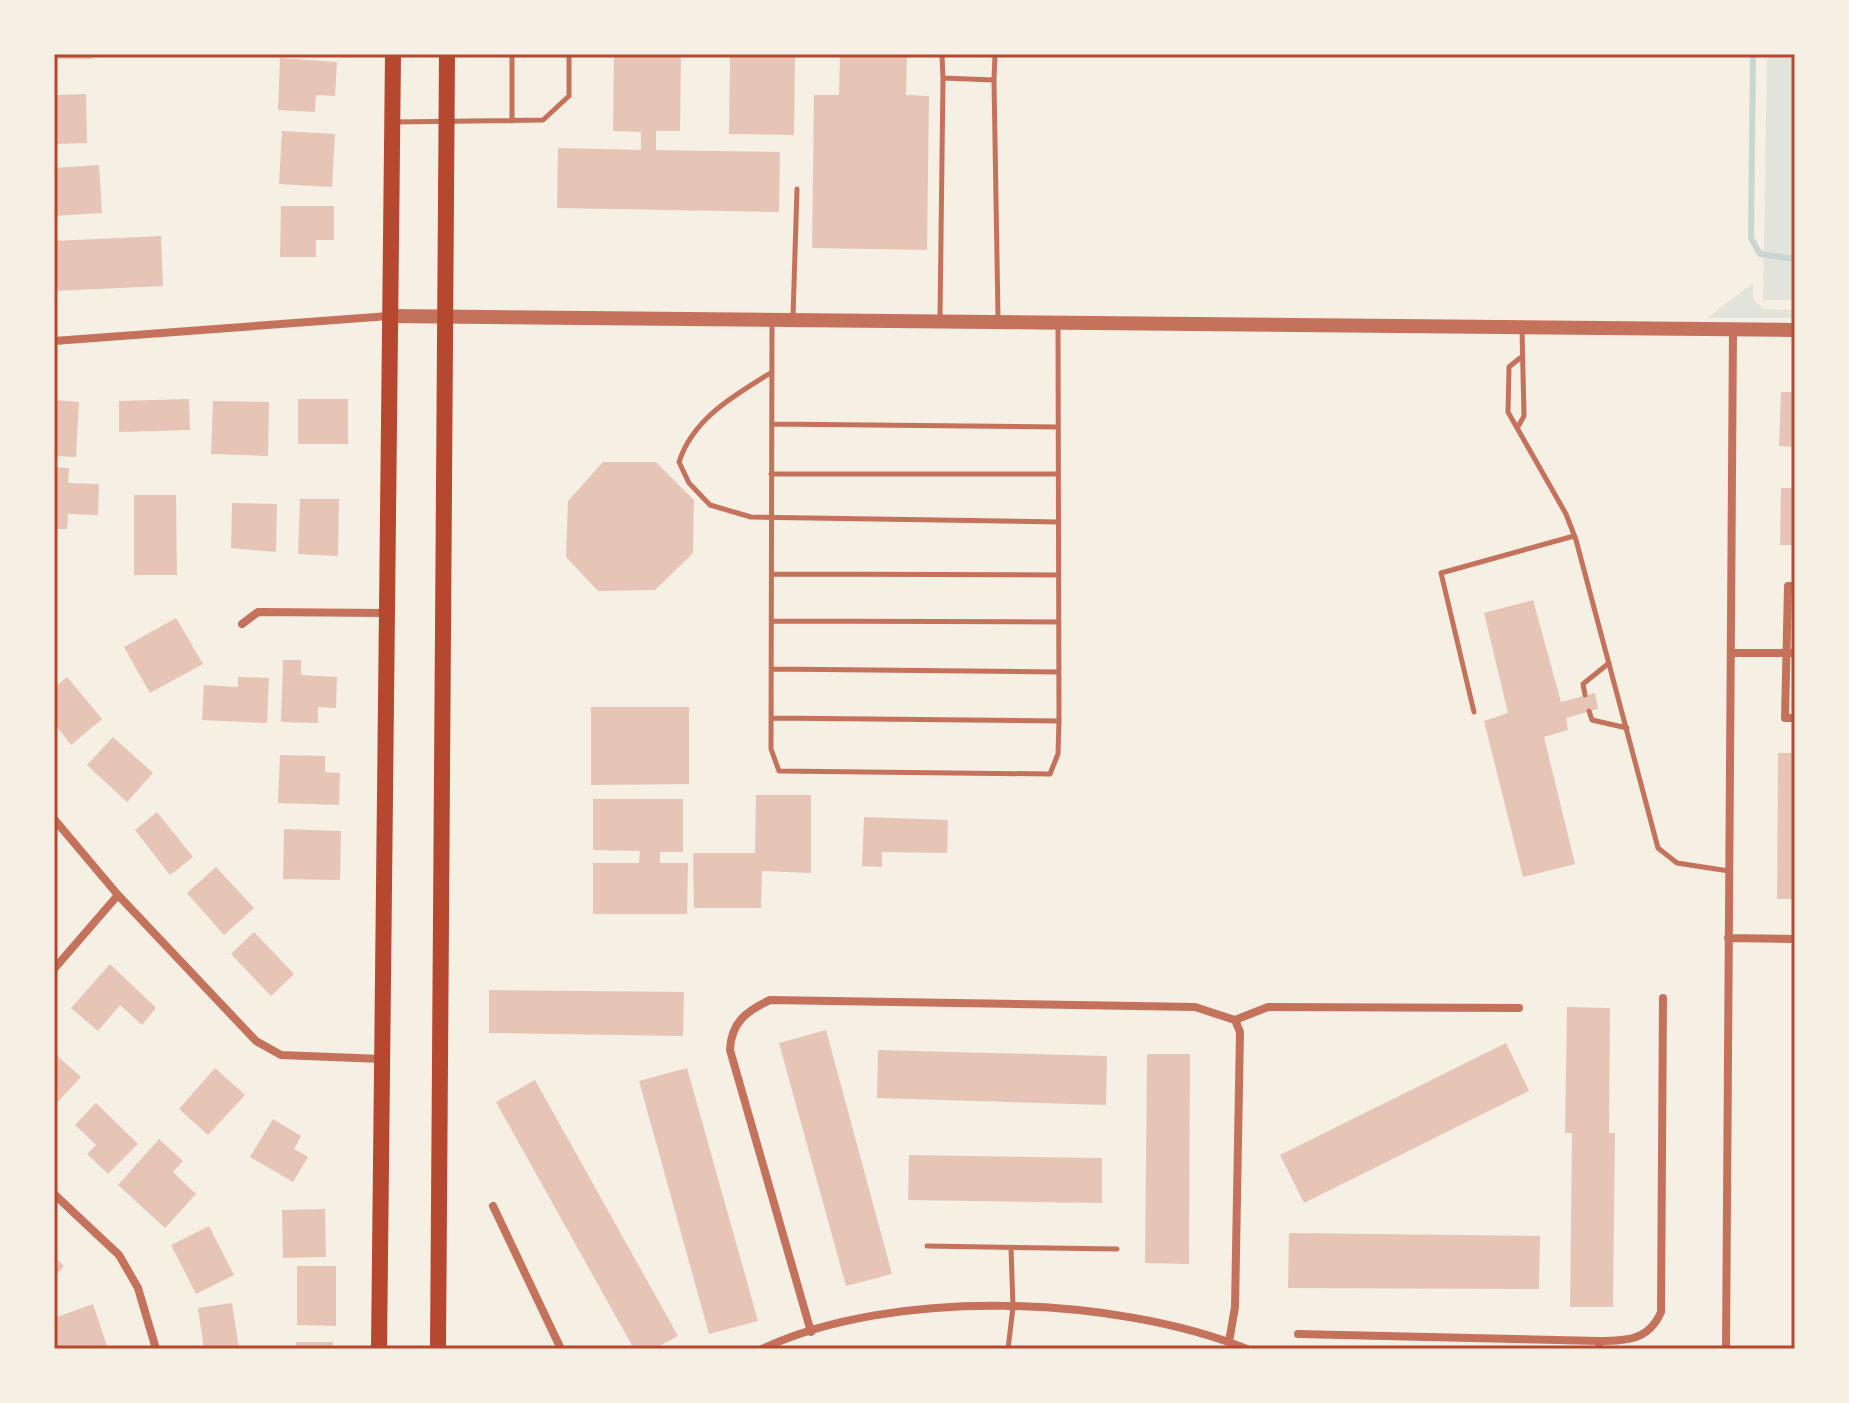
<svg xmlns="http://www.w3.org/2000/svg" width="1849" height="1403" font-family="Montserrat,sans-serif">
	<rect width="100%" height="100%" fill="#f6efe4"/>
	<path fill="#e2e4dc" d="M 1767,54 L 1795,54 L 1795,300 L 1763,300 Z
		M 1753,283 L 1753,299 L 1763,309 L 1795,310 L 1795,318 L 1707,318 Z"/>
	<g fill="none" stroke-linecap="round" stroke-linejoin="round">
		<path stroke="#c9d6d2" stroke-width="6" d="M 1753,54 L 1751,238 L 1760,254 L 1795,259"/>
	</g>
	<path fill="#e6c5b7" d="M 54,54 L 92,54 L 92,59 L 54,59 Z
		M 614,54 L 681,54 L 680,131 L 656,131 L 656,150 L 780,152 L 779,212 L 557,208 L 558,148 L 641,150 L 641,132 L 613,131 Z
		M 730,54 L 795,54 L 794,135 L 729,134 Z
		M 840,54 L 907,54 L 906,95 L 929,96 L 927,250 L 812,248 L 814,95 L 839,95 Z
		M 280,58 L 337,62 L 335,96 L 316,95 L 315,112 L 278,110 Z
		M 86,94 L 87,143 L 56,144 L 54,95 Z
		M 282,131 L 335,134 L 332,187 L 279,184 Z
		M 99,165 L 102,213 L 54,216 L 54,168 Z
		M 281,206 L 334,206 L 334,240 L 316,240 L 316,257 L 280,257 Z
		M 161,236 L 163,286 L 54,291 L 54,241 Z
		M 1781,392 L 1795,392 L 1795,447 L 1779,446 Z
		M 189,399 L 190,430 L 119,432 L 119,401 Z
		M 298,399 L 348,399 L 348,444 L 298,444 Z
		M 54,400 L 79,402 L 76,457 L 54,456 Z
		M 213,401 L 269,402 L 268,456 L 211,454 Z
		M 603,462 L 656,462 L 694,500 L 693,553 L 655,590 L 598,591 L 566,557 L 568,501 Z
		M 54,467 L 69,468 L 68,483 L 99,484 L 98,515 L 68,514 L 67,529 L 54,529 Z
		M 1781,488 L 1795,488 L 1795,545 L 1780,545 Z
		M 134,495 L 176,495 L 177,575 L 134,575 Z
		M 300,499 L 339,499 L 338,556 L 298,554 Z
		M 232,503 L 277,504 L 276,552 L 231,548 Z
		M 1533,600 L 1561,702 L 1595,693 L 1598,709 L 1566,718 L 1568,730 L 1544,737 L 1575,864 L 1523,877 L 1484,721 L 1508,713 L 1484,613 Z
		M 176,618 L 203,664 L 150,693 L 124,647 Z
		M 283,660 L 301,660 L 301,675 L 337,677 L 336,708 L 318,707 L 318,723 L 281,722 Z
		M 67,677 L 102,719 L 71,745 L 54,723 L 54,688 Z
		M 238,677 L 269,678 L 267,723 L 202,720 L 204,685 L 238,687 Z
		M 591,707 L 689,707 L 689,784 L 591,785 Z
		M 113,737 L 153,773 L 127,802 L 87,765 Z
		M 1778,753 L 1795,753 L 1795,899 L 1777,899 Z
		M 280,755 L 325,756 L 325,772 L 340,773 L 339,805 L 278,803 Z
		M 756,795 L 811,795 L 811,873 L 762,871 L 761,908 L 694,908 L 693,853 L 755,853 Z
		M 593,799 L 683,799 L 683,852 L 660,852 L 660,863 L 688,863 L 687,914 L 593,914 L 593,863 L 639,863 L 640,851 L 593,850 Z
		M 157,812 L 193,857 L 170,875 L 135,830 Z
		M 864,817 L 948,820 L 947,853 L 882,852 L 882,867 L 862,866 Z
		M 284,829 L 341,831 L 340,880 L 283,879 Z
		M 216,867 L 254,908 L 224,935 L 187,893 Z
		M 254,932 L 294,974 L 271,996 L 231,954 Z
		M 110,964 L 156,1008 L 142,1025 L 120,1005 L 98,1031 L 71,1008 Z
		M 489,990 L 684,992 L 683,1036 L 489,1033 Z
		M 1567,1007 L 1610,1008 L 1609,1133 L 1615,1133 L 1613,1307 L 1570,1307 L 1572,1133 L 1565,1133 Z
		M 826,1030 L 892,1274 L 846,1286 L 779,1043 Z
		M 1506,1043 L 1529,1091 L 1304,1203 L 1280,1155 Z
		M 878,1050 L 1107,1056 L 1106,1105 L 877,1098 Z
		M 54,1053 L 81,1077 L 54,1106 Z
		M 1147,1054 L 1190,1054 L 1189,1264 L 1145,1263 Z
		M 215,1068 L 245,1095 L 208,1135 L 179,1109 Z
		M 687,1068 L 758,1321 L 709,1334 L 639,1081 Z
		M 535,1080 L 678,1336 L 654,1349 L 634,1349 L 496,1102 Z
		M 96,1103 L 138,1144 L 108,1174 L 87,1154 L 96,1145 L 75,1125 Z
		M 273,1119 L 301,1136 L 294,1149 L 308,1157 L 293,1182 L 250,1157 Z
		M 159,1139 L 183,1161 L 173,1172 L 196,1194 L 165,1228 L 118,1185 Z
		M 909,1155 L 1102,1158 L 1102,1203 L 908,1200 Z
		M 325,1209 L 326,1257 L 283,1258 L 282,1210 Z
		M 209,1226 L 234,1275 L 196,1294 L 171,1245 Z
		M 1289,1233 L 1540,1236 L 1539,1289 L 1288,1288 Z
		M 54,1256 L 64,1266 L 54,1277 Z
		M 297,1266 L 336,1266 L 336,1326 L 297,1325 Z
		M 232,1303 L 239,1349 L 204,1349 L 198,1308 Z
		M 93,1304 L 108,1349 L 54,1349 L 54,1318 Z
		M 296,1342 L 333,1342 L 332,1349 L 296,1349 Z"/>
	<g fill="none" stroke-linecap="round" stroke-linejoin="round">
		<path stroke="#c5725c" stroke-width="5" d="M 942,54 L 943,78
			M 994,80 L 995,54
			M 512,121 L 512,54
			M 394,122 L 543,120 L 569,96 L 569,54
			M 793,317 L 797,189
			M 940,318 L 943,78 L 994,80 L 998,318
			M 772,322 L 771,749 L 779,771 L 1050,774 L 1058,754 L 1059,721 L 1058,324
			M 1520,358 L 1509,367 L 1508,412 L 1566,514 L 1576,540 L 1658,848 L 1677,863 L 1729,871
			M 772,372 C 735,395 693,418 679,462 L 689,483 L 710,505 L 751,517 L 1058,522
			M 772,424 L 1058,427
			M 1519,425 L 1524,416 L 1522,329
			M 771,474 L 1058,474
			M 772,574 L 1059,575
			M 772,621 L 1059,622
			M 772,669 L 1059,672
			M 1585,695 L 1583,684 L 1609,663
			M 1589,711 L 1592,720 L 1627,728
			M 1474,712 L 1441,573 L 1574,536
			M 771,718 L 1059,721
			M 927,1246 L 1117,1249
			M 1008,1349 L 1013,1307 L 1011,1248"/>
		<path stroke="#c5725c" stroke-width="8" d="M 54,341 L 389,316
			M 1795,586 L 1788,586 L 1785,718 L 1795,718
			M 242,624 L 258,612 L 385,613
			M 1731,653 L 1795,653
			M 54,819 L 118,895 L 256,1041 L 281,1055 L 382,1059
			M 1728,938 L 1795,939
			M 54,969 L 118,895
			M 54,1194 L 119,1255 L 138,1288 L 156,1349
			M 493,1206 L 561,1349
			M 811,1332 L 730,1050 C 731,1023 746,1011 770,1000 L 1195,1007 L 1235,1020 L 1268,1007 L 1519,1008
			M 1298,1334 L 1599,1341 L 1599,1349
			M 1599,1341 C 1627,1341 1649,1340 1661,1312 L 1663,998
			M 1229,1342 L 1235,1307 L 1240,1032 L 1235,1020
			M 762,1349 C 893,1287 1115,1296 1247,1349
			M 1726,1349 L 1733,329"/>
		<path stroke="#c5725c" stroke-width="14" d="M 389,316 L 1795,330"/>
		<path stroke="#b5482f" stroke-width="16" d="M 379,1349 L 393,54
			M 438,1349 L 447,54"/>
	</g>
	<rect width="1849" height="1403" fill="none" stroke="#f6efe4" stroke-width="112"/>
	<rect x="56" y="56" width="1737" height="1291" fill="none" stroke="#b5482f" stroke-width="3"/>
</svg>
